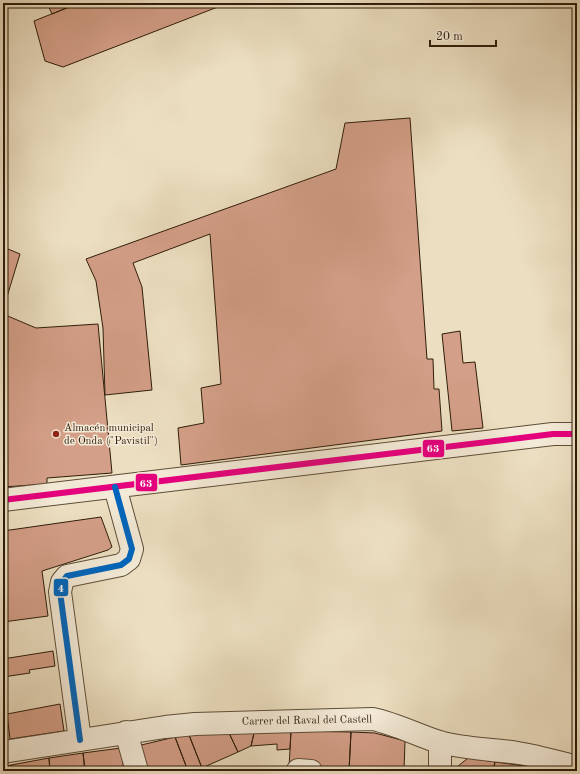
<svg xmlns="http://www.w3.org/2000/svg" width="580" height="774" font-family="'Old Standard TT',serif">
	<rect width="100%" height="100%" fill="#ecdfc1"/>
	<filter id="stains"><feTurbulence type="fractalNoise" baseFrequency=".005" numOctaves="4"/><feColorMatrix values="0 0 0 0 .2 0 0 0 0 .09 0 0 0 0 .02 0 0 0 .5 -.17"/></filter>
	<radialGradient id="worn" r=".72"><stop offset=".6" stop-color="#630" stop-opacity="0"/><stop offset="1" stop-color="#630" stop-opacity=".3"/></radialGradient>
	<path fill="#d49f88" stroke="#2e1c09" d="M 47,3 L 79,3 L 52,14 Z
		M 79,3 L 228,3 L 63,67 L 45,61 L 34,21 Z
		M 410,118 L 427,359 L 433,359 L 434,389 L 439,389 L 442,431 L 181,465 L 178,428 L 204,423 L 201,388 L 221,384 L 210,234 L 133,263 L 142,287 L 152,390 L 105,395 L 103,328 L 96,281 L 86,259 L 336,169 L 345,123 Z
		M 3,247 L 20,254 L 3,310 Z
		M 3,314 L 36,328 L 98,324 L 112,473 L 47,478 L 47,484 L 3,487 Z
		M 460,331 L 463,363 L 475,362 L 483,428 L 452,431 L 442,334 Z
		M 101,517 L 112,547 L 108,550 L 42,571 L 48,616 L 3,622 L 3,531 Z
		M 53,651 L 55,666 L 29,670 L 30,673 L 3,677 L 3,659 Z
		M 60,704 L 64,731 L 10,739 L 7,714 Z
		M 291,731 L 351,732 L 349,771 L 289,768 Z
		M 291,731 L 290,749 L 277,750 L 277,744 L 251,746 L 254,733 Z
		M 351,732 L 375,733 L 405,741 L 404,771 L 349,771 Z
		M 229,733 L 238,752 L 202,768 L 189,735 Z
		M 229,733 L 254,733 L 251,746 L 238,752 Z
		M 189,735 L 202,768 L 195,771 L 188,771 L 175,737 Z
		M 175,737 L 188,771 L 147,771 L 137,746 Z
		M 121,748 L 124,771 L 85,771 L 83,753 Z
		M 83,753 L 85,771 L 50,771 L 49,758 Z
		M 49,758 L 50,771 L 15,771 L 11,765 Z
		M 468,758 L 495,762 L 493,771 L 452,771 Z
		M 495,762 L 532,767 L 532,771 L 493,771 Z
		M 11,765 L 14,771 L 3,771 L 3,767 Z"/>
	<g fill="none" stroke-linecap="round" stroke-linejoin="round">
		<defs>
			<path id="minor" d="M 3,500 L 553,434 L 577,434
				M 126,732 L 137,771
				M 80,740 L 60,592 L 62,582 L 67,576 L 121,565 L 129,559 L 132,549 L 115,487
				M 3,752 L 165,727 L 195,724 L 373,719 C 396,724 417,735 439,742 C 465,749 492,749 518,753 C 538,756 557,762 577,767
				M 298,770 L 311,771
				M 440,771 L 440,742"/>
		</defs>
		<use href="#minor" stroke="#5e4d37" stroke-width="24"/>
		<use href="#minor" stroke="#f3ead7" stroke-width="22"/>
		<defs>
			<path id="bus-1" d="M 3,500 L 553,434 L 577,434"/>
			<path id="bus-2" d="M 80,740 L 60,592 L 62,582 L 67,576 L 121,565 L 129,559 L 132,549 L 115,487"/>
		</defs>
		<use href="#bus-1" stroke="#f3ead7" stroke-width="9"/>
		<use href="#bus-2" stroke="#f3ead7" stroke-width="9"/>
		<use href="#bus-1" stroke="#e5007d" stroke-width="6"/>
		<use href="#bus-2" stroke="#0065bd" stroke-width="6"/>
	</g>
	<circle fill="#8f2418" stroke="#f3ead7" stroke-width="1.5" cx="56" cy="434" r="4"/>
	<g text-anchor="middle" dominant-baseline="central" stroke-width="3" stroke-linejoin="round" paint-order="stroke">
		<g font-size="11" fill="#2e1c09" stroke="#f3ead7" text-anchor="start">
			<text x="64" y="428">Almacén municipal<tspan x="64" dy="13">de Onda ("Pavistil")</tspan></text>
		</g>
		<g font-size="11" fill="#2e1c09" stroke="#f3ead7">
			<text transform="translate(307 721) rotate(-1)">Carrer del Raval del Castell</text>
		</g>
	</g>
	<g stroke="#f3ead7" stroke-width="1.5">
		<rect x="422" y="439" width="23" height="19" rx="4" fill="#e5007d"/>
		<rect x="135" y="473" width="23" height="19" rx="4" fill="#e5007d"/>
		<rect x="53" y="578" width="16" height="19" rx="4" fill="#0065bd"/>
	</g>
	<g font-size="11" text-anchor="middle" font-weight="bold" fill="#fff">
		<text x="433" y="452">63</text>
		<text x="146" y="487">63</text>
		<text x="61" y="592">4</text>
	</g>
	<rect width="580" height="774" fill="none" stroke="#ecdfc1" stroke-width="16"/>
	<rect x="4" y="4" width="572" height="766" fill="none" stroke="#2e1c09" stroke-width="2"/>
	<rect x="8" y="8" width="564" height="758" fill="none" stroke="#2e1c09"/>
	<path d="M430 40v6h66v-6" fill="none" stroke="#2e1c09" stroke-width="2"/>
	<text x="436" y="40" font-size="12" fill="#2e1c09" stroke="#f3ead7" stroke-width="3" paint-order="stroke">20 m</text>
	<rect width="100%" height="100%" filter="url(#stains)"/>
	<rect width="100%" height="100%" fill="url(#worn)"/>
</svg>
